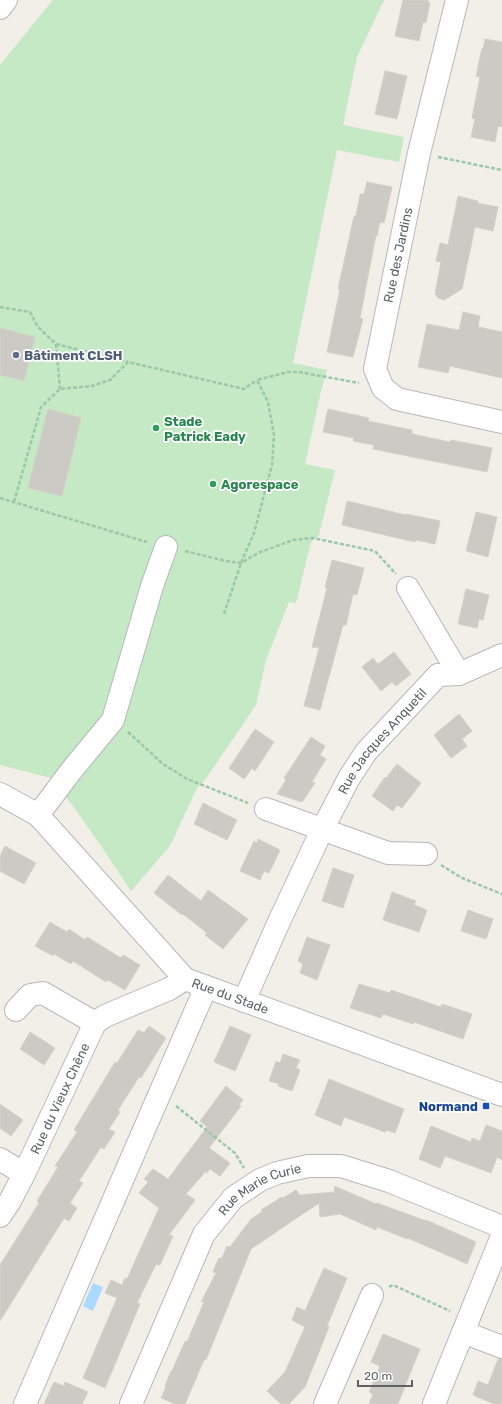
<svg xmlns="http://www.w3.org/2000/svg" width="502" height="1404" font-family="Rubik,sans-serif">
	<rect width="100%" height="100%" fill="#f1efe8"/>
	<path fill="#c5e8c5" d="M 53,0 L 384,0 L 357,57 L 343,125 L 404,137 L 399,162 L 337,150 L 293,363 L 327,370 L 321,391 L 305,464 L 335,470 L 319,535 L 311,542 L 296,603 L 289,602 L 266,660 L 256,705 L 205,780 L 197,788 L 170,846 L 131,891 L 97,840 L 73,806 L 51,778 L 0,765 L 0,65 Z"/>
	<path fill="#aadaff" d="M 93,1283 L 103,1287 L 93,1311 L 83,1306 Z"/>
	<path fill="#cccac5" stroke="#d6d1c6" d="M 403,0 L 428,0 L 428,2 L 430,3 L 426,23 L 423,22 L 419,41 L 395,36 Z
		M 485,39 L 502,42 L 502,127 L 498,126 L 495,142 L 471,137 L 475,119 L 472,118 L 480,77 L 476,76 L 482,48 L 483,49 Z
		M 385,71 L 407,76 L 397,119 L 375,114 Z
		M 367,182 L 392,187 L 384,223 L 380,222 L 377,236 L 376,235 L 360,318 L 363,319 L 353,357 L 327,352 L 340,289 L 338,289 L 354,216 L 356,216 L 360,194 L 364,194 Z
		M 458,196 L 478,201 L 477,203 L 498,207 L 493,231 L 475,227 L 462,289 L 444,300 L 438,298 L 435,294 L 441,262 L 436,261 L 440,243 L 448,245 Z
		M 463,312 L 480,316 L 478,327 L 502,332 L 502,378 L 450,366 L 448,373 L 418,367 L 427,324 L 459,330 Z
		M 0,328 L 35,337 L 24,381 L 0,375 Z
		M 48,409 L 81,418 L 62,496 L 28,488 Z
		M 328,409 L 369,418 L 368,421 L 412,430 L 412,434 L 450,442 L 451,440 L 492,448 L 487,472 L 373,449 L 374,445 L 353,441 L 354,438 L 323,432 Z
		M 347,501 L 406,515 L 406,514 L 440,521 L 435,544 L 416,540 L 415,542 L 342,525 Z
		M 476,512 L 497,517 L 488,557 L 466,551 Z
		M 332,560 L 364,568 L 357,595 L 353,594 L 346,625 L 343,625 L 320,710 L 304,706 L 319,648 L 312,647 L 327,588 L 325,587 Z
		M 466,589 L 489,595 L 483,620 L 479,619 L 477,628 L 458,624 Z
		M 394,652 L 411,674 L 396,686 L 392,682 L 381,691 L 362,667 L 373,658 L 378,664 Z
		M 459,714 L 472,731 L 462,739 L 467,746 L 451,758 L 434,735 Z
		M 255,729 L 274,742 L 255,771 L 252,768 L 244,779 L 229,768 Z
		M 311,737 L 325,746 L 320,755 L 326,759 L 312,782 L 315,783 L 302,802 L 277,794 L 286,780 L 284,778 Z
		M 397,764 L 421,783 L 402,808 L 397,805 L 393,811 L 372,796 L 385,777 L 386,778 Z
		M 203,803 L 237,820 L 227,840 L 194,824 Z
		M 258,839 L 280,850 L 269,873 L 264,871 L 260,880 L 240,871 L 254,841 L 257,843 Z
		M 5,846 L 36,863 L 24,884 L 0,871 L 0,856 Z
		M 333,868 L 354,875 L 343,908 L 322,901 Z
		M 168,875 L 201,901 L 208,890 L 248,919 L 223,949 L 205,935 L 207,933 L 183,914 L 182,915 L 154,893 Z
		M 392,892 L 416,901 L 414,905 L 427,910 L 419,932 L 383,920 Z
		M 468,910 L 493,919 L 486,939 L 461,931 Z
		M 50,922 L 67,932 L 69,929 L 85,940 L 87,937 L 121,958 L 123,955 L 140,965 L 125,990 L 108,980 L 106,982 L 73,961 L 71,964 L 54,954 L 53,956 L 35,946 Z
		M 307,937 L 330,945 L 317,980 L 300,973 L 303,964 L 298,961 Z
		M 359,984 L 390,993 L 391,990 L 441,1007 L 442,1004 L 472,1014 L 463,1039 L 414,1022 L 413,1024 L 383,1014 L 381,1018 L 350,1008 Z
		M 149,1026 L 166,1038 L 141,1078 L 139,1077 L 118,1110 L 120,1112 L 109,1129 L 115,1132 L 104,1149 L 101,1147 L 79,1181 L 83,1183 L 70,1203 L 77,1208 L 69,1221 L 64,1218 L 0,1321 L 0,1265 L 39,1203 L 37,1201 L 58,1167 L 55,1166 L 77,1132 L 74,1130 L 115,1062 L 117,1063 L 138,1030 L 144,1033 Z
		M 230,1026 L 251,1035 L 235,1071 L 214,1062 Z
		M 30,1032 L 55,1048 L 44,1065 L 20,1049 Z
		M 283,1054 L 300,1060 L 296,1068 L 300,1070 L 292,1091 L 278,1086 L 279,1084 L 269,1081 L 276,1061 L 280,1063 Z
		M 329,1079 L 404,1109 L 395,1133 L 386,1130 L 385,1132 L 344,1117 L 341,1126 L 315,1115 Z
		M 226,1086 L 243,1100 L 239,1105 L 241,1106 L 209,1148 L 230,1163 L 220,1176 L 210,1169 L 207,1173 L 206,1171 L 186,1194 L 195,1200 L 169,1235 L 173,1236 L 160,1265 L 156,1264 L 137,1303 L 140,1304 L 105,1388 L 83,1378 L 117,1298 L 105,1293 L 111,1280 L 122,1285 L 125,1278 L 127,1279 L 159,1208 L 139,1193 L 148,1182 L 144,1179 L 153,1169 L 168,1179 L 207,1127 L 200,1121 Z
		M 0,1104 L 23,1120 L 11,1136 L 0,1128 Z
		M 486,1125 L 502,1131 L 502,1160 L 497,1157 L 491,1173 L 445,1156 L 440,1168 L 419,1159 L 431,1126 L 471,1142 L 472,1138 L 480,1141 Z
		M 334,1186 L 376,1204 L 377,1203 L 426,1221 L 426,1220 L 476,1242 L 467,1264 L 408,1238 L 407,1239 L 377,1227 L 376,1230 L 340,1214 L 320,1217 L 319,1203 L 251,1249 L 206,1360 L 204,1360 L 185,1404 L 175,1404 L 161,1398 L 166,1387 L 165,1386 L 171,1371 L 172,1371 L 185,1341 L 187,1342 L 204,1302 L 201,1302 L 216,1273 L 213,1272 L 216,1264 L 219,1258 L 222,1258 L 227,1246 L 230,1247 L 251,1219 L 263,1211 L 261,1210 L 282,1197 L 283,1198 L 296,1190 L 300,1195 L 335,1192 Z
		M 324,1268 L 347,1278 L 327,1326 L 329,1327 L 305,1387 L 289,1404 L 281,1404 L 267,1391 L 285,1372 L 305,1327 L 292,1320 L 297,1307 L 305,1311 Z
		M 383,1334 L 420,1349 L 398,1404 L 369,1404 L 373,1394 L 369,1392 L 380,1366 L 371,1362 Z
		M 498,1359 L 502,1359 L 502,1404 L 494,1404 L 473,1395 L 478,1381 L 488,1385 Z
		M 54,1382 L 64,1386 L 65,1382 L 88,1392 L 82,1404 L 44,1404 Z"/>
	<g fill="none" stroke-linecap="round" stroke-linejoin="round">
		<defs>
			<g id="minor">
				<path d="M 457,0 L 419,153 L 375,369 L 383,388 L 397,399 L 502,422"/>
				<path d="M 0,8 L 6,0"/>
				<path d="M 408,588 L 459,674"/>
				<path id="s1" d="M 0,794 L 38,815 L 185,979 L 502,1095"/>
				<path d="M 266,809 L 388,853 L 426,854"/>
				<path d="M 38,815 L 71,771 L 113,720 L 152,586 L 166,547"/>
				<path id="s2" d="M 244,1001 L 277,926 L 322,830 L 349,778 L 366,752 L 438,675 L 459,674 L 502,655"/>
				<path d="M 16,1010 L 30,995 L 43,993 L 95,1023"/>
				<path d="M 0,1159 L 24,1174"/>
				<path id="s3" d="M 0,1216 L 10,1201 L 24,1174 L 95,1023 L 105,1016 L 169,989 L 185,979"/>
				<path d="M 463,1332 L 502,1347"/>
				<path d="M 25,1404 L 206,987"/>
				<path id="s4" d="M 131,1404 L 204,1234 L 233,1198 L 260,1180 L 277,1173 L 308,1166 L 341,1166 L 389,1181 L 502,1227"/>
				<path d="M 325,1404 L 372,1295"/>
				<path d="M 434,1404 L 502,1236"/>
			</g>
		</defs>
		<use href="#minor" stroke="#b5b8bc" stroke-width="24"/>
		<path stroke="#9cc7a9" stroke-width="2.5" stroke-dasharray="4 2" stroke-linecap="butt" d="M 438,157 L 502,170
			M 0,307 L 30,312 L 38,327 L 56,344 L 60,389
			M 56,344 L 128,362
			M 0,498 L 147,542
			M 14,502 L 41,407 L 60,389 L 92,386 L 110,380 L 128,362 L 244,389 L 257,380
			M 185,551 L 226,561 L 241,563 L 258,553 L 293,540 L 313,538 L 375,551 L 396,574
			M 224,614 L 241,563 L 254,533 L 272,465 L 274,435 L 268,402 L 257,380 L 288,372 L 299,372 L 359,383
			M 128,732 L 163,764 L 187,779 L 248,803
			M 441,865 L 462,878 L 502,894
			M 176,1106 L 235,1153 L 244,1168
			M 389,1287 L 393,1285 L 450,1311"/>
		<use href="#minor" stroke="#fff" stroke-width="22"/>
	</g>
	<circle fill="#5c6f8a" stroke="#fff" stroke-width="1.5" cx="16" cy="355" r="4"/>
	<g fill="#2e9e5b" stroke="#fff" stroke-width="1.5">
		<circle cx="156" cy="428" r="4"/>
		<circle cx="213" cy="484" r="4"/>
	</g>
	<rect fill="#1a4fb4" stroke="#fff" stroke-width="1.5" x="482" y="1102" width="8" height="8" rx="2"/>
	<g text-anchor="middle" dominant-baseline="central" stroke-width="3.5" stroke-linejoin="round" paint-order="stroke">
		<g font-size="13" fill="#5f6368" stroke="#fff">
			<text transform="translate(398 255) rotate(-78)">Rue des Jardins</text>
			<text stroke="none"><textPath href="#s2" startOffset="296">Rue Jacques Anquetil</textPath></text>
			<text stroke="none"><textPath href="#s1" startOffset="312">Rue du Stade</textPath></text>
			<text stroke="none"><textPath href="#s3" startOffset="132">Rue du Vieux Chêne</textPath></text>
			<text stroke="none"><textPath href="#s4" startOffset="259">Rue Marie Curie</textPath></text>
		</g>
		<g font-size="13" font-weight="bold" fill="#4e5e75" stroke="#fff" text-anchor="start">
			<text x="24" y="355">Bâtiment CLSH</text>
		</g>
		<g font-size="13" font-weight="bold" fill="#27864d" stroke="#fff" text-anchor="start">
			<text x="164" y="421">Stade<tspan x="164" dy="15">Patrick Eady</tspan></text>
			<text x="221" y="484">Agorespace</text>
		</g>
		<g font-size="13" font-weight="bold" fill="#164399" stroke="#fff" text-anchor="end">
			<text x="478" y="1106">Normand</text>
		</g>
	</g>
	<path d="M358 1380v6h54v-6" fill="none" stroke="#5f6368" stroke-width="2"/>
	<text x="364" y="1380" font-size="12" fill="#5f6368" stroke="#ffffff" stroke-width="3" paint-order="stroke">20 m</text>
</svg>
